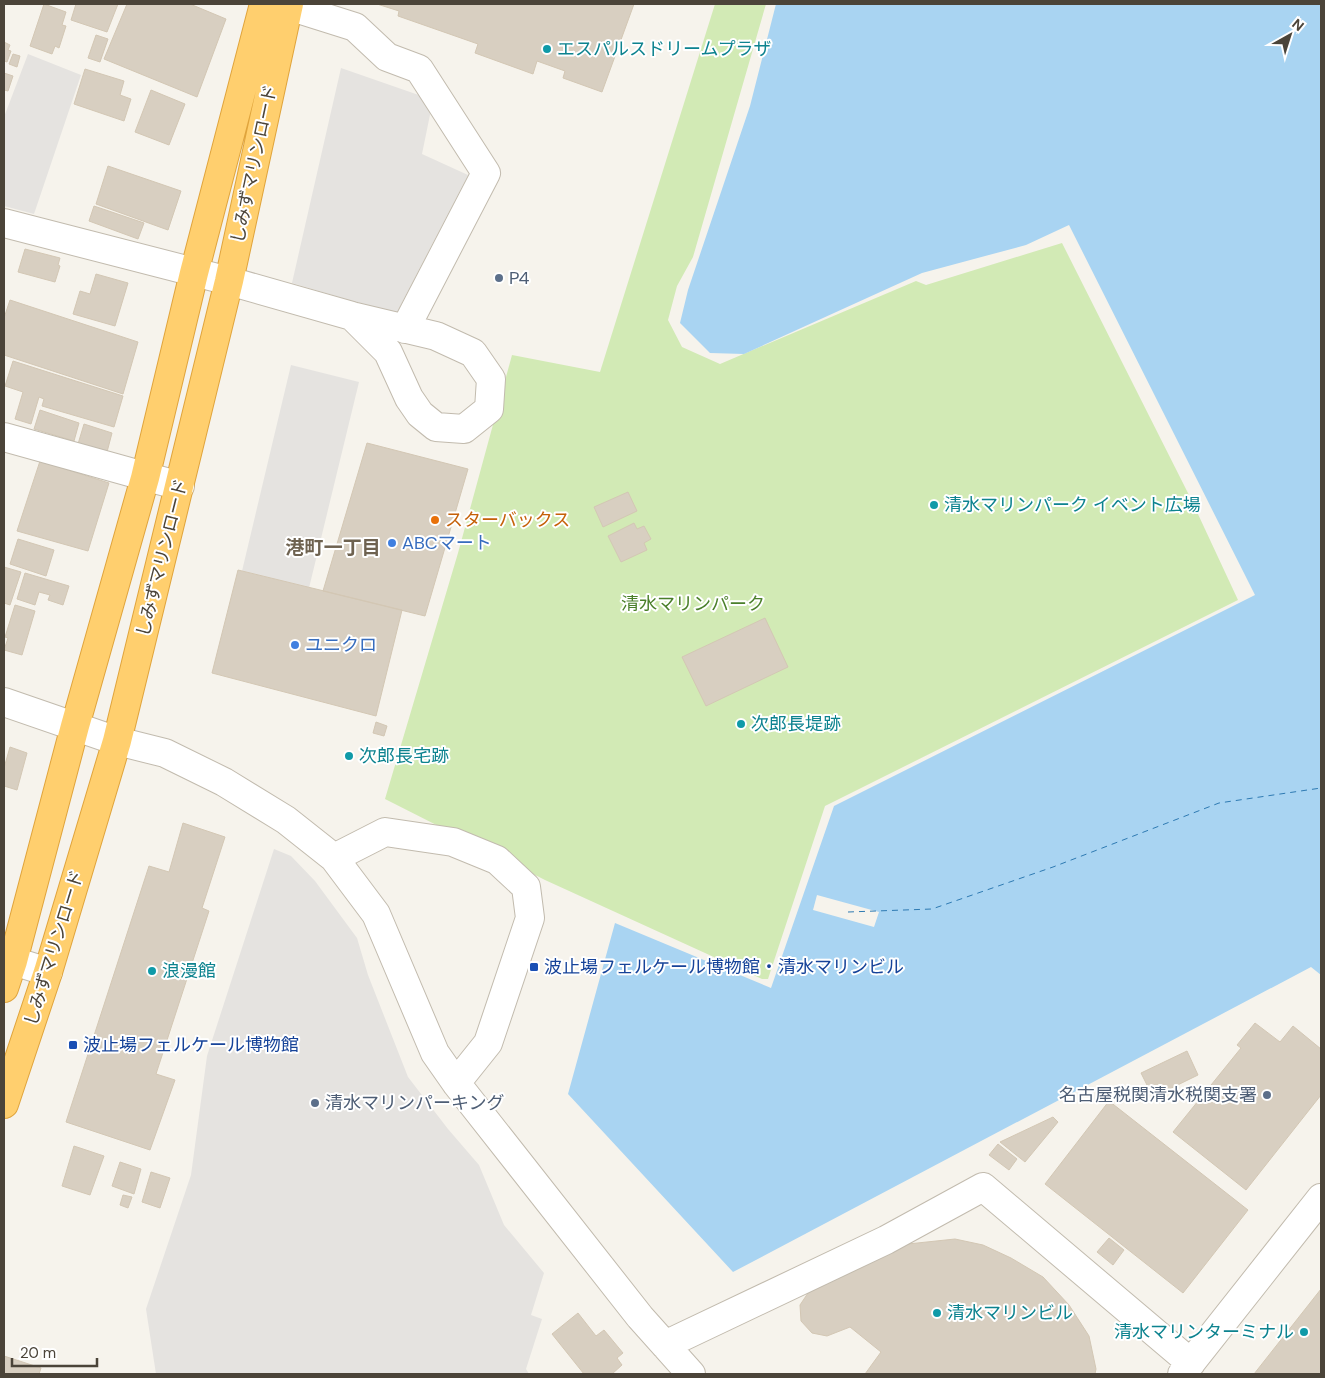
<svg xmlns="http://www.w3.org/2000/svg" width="1325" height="1378" font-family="'DM Sans','Noto Sans JP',sans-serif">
	<rect width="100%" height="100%" fill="#f6f3ec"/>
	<path fill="#d2eab5" d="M 715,4 L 766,4 L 693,257 L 677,286 L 668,320 L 682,347 L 720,364 L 916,281 L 926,285 L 1062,243 L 1190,497 L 1238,600 L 825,806 L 768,979 L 762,979 L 545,880 L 385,799 L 458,553 L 512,355 L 600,372 Z"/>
	<path fill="#e5e3e0" d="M 28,54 L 81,75 L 34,214 L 4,206 L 4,117 Z
		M 341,68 L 433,100 L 422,154 L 468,175 L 396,314 L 292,283 Z
		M 291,365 L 359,382 L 309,588 L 242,571 Z
		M 274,849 L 291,856 L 315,881 L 357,938 L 368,975 L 408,1077 L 448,1129 L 479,1165 L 504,1225 L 544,1273 L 531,1315 L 542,1319 L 526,1369 L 529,1374 L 156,1374 L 146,1309 L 191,1175 L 207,1056 Z"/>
	<path fill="#a9d4f2" d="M 776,4 L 1321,4 L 1321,975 L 1311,967 L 733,1272 L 568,1094 L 615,923 L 771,988 L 834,806 L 1255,595 L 1069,225 L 1026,245 L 922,273 L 744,354 L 710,353 L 680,323 L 688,290 L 750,106 Z"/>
	<path fill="#f6f3ec" d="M 817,895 L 879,912 L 874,927 L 813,910 Z"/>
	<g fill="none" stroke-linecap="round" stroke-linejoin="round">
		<path stroke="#2e7ab2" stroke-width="1" stroke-dasharray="6 5" stroke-linecap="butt" d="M 848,912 L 932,909 L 1053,867 L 1219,803 L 1321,788"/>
	</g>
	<path fill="#d8cfc1" stroke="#d3c7b4" d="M 44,4 L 66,12 L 62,25 L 66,26 L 59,48 L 55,46 L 52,54 L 30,46 Z
		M 76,4 L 118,4 L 107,32 L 71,20 Z
		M 127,4 L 190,4 L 226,19 L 197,97 L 104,59 Z
		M 377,4 L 634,4 L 602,92 L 563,78 L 565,71 L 537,61 L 533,74 L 475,53 L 478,44 L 398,16 L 399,11 Z
		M 96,35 L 108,39 L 100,62 L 88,58 Z
		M 4,42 L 10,45 L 8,50 L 11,51 L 7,62 L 4,61 Z
		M 13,54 L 20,56 L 17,67 L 9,64 Z
		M 85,69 L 124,81 L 120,95 L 131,99 L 124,121 L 74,104 Z
		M 4,73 L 13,76 L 8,91 L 4,90 Z
		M 151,90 L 185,104 L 169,145 L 135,132 Z
		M 108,166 L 181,191 L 168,230 L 96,204 Z
		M 94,206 L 144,223 L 138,239 L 89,221 Z
		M 25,249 L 60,258 L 58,265 L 60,266 L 55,282 L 18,272 Z
		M 96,274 L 128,283 L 115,326 L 73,314 L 80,291 L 90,294 Z
		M 10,300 L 138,342 L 123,394 L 4,355 L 4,318 Z
		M 13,361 L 123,396 L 114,427 L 42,406 L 44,399 L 39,397 L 31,424 L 15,419 L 23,392 L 5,386 Z
		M 40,410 L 79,423 L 74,441 L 34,429 Z
		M 84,424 L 112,433 L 107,452 L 78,444 Z
		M 367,443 L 468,469 L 425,616 L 323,591 Z
		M 40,461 L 109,483 L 88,551 L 17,531 Z
		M 628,492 L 637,511 L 603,527 L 594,507 Z
		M 634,523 L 637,529 L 644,526 L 651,539 L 644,543 L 647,550 L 621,562 L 608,536 Z
		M 18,539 L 54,550 L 46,576 L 10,564 Z
		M 4,567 L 21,572 L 10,605 L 4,603 Z
		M 238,570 L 402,610 L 376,716 L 212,673 Z
		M 25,573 L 69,586 L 63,605 L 48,600 L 50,595 L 39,592 L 35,605 L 17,599 Z
		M 15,605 L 35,611 L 22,655 L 4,650 L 8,638 L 5,637 Z
		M 765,618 L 788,667 L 706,706 L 682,657 Z
		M 376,722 L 387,726 L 384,736 L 373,733 Z
		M 10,747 L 27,753 L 17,790 L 4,786 L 4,768 Z
		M 183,823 L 225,837 L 202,908 L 209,911 L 156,1074 L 175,1080 L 150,1150 L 66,1122 L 149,866 L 169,872 Z
		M 1255,1023 L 1280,1042 L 1293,1026 L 1321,1049 L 1321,1095 L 1246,1190 L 1173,1132 L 1241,1048 L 1237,1045 Z
		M 1187,1051 L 1198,1075 L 1153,1097 L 1141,1073 Z
		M 1109,1101 L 1248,1210 L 1183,1293 L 1045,1184 Z
		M 1053,1117 L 1058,1122 L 1025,1162 L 1000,1142 Z
		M 998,1144 L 1017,1159 L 1009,1170 L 989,1155 Z
		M 74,1146 L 104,1156 L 90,1195 L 62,1186 Z
		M 120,1162 L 141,1169 L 134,1194 L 112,1186 Z
		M 151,1172 L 170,1178 L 160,1208 L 142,1202 Z
		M 123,1195 L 132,1197 L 128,1208 L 120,1205 Z
		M 1109,1238 L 1124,1250 L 1113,1265 L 1097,1252 Z
		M 955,1239 L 983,1245 L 1011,1258 L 1043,1277 L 1069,1305 L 1089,1336 L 1096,1369 L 1095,1374 L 865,1374 L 881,1352 L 850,1327 L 827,1336 L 812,1333 L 801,1321 L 800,1305 L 808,1293 L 908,1244 Z
		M 1321,1289 L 1321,1374 L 1254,1374 Z
		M 578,1313 L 596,1336 L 604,1330 L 623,1353 L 617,1358 L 622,1365 L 612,1374 L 584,1374 L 552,1334 Z
		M 4,1356 L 41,1368 L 39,1374 L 4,1374 Z"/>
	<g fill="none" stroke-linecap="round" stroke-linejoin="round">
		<defs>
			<path id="minor" d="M 282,4 L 355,27 L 387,57 L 419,69 L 486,173 L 405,329
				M 4,223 L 229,281 L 352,316 L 436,336 L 473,353 L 491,379 L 489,409 L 464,429 L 436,427 L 420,414 L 409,398 L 388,352 L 352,316
				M 4,437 L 180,486
				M 4,702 L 117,741 L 165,753 L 224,782 L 286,820 L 334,858 L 376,914 L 435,1053 L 456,1083 L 640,1317 L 691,1374
				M 334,858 L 385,832 L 453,842 L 497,860 L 526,887 L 530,918 L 488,1043 L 456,1083
				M 4,958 L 48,972
				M 665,1345 L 886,1240 L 983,1187 L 1191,1363
				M 1182,1374 L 1321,1198"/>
			<path id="highway" d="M 4,988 L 13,961 L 75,726 L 145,478 L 194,273 L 264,4
				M 4,1104 L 48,972 L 117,741 L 229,281 L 289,4"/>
		</defs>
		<use href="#minor" stroke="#c2bbae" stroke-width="30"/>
		<use href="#highway" stroke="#e0a43c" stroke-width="30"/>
		<use href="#minor" stroke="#fff" stroke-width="28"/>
		<use href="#highway" stroke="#ffcf6e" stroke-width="28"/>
	</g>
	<g fill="#0f9aa8" stroke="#fff" stroke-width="2">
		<circle cx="547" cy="49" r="5"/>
		<circle cx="934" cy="505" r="5"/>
		<circle cx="741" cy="724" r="5"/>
		<circle cx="349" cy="756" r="5"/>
		<circle cx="152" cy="971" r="5"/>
		<circle cx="937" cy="1313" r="5"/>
		<circle cx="1304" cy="1332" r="5"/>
	</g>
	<g fill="#5c6f8a" stroke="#fff" stroke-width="2">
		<circle cx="499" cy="278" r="5"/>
		<circle cx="1267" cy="1095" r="5"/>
		<circle cx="315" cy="1103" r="5"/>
	</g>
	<circle fill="#e8710a" stroke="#fff" stroke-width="2" cx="435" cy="520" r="5"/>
	<g fill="#3f7fe0" stroke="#fff" stroke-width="2">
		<circle cx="392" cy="543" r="5"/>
		<circle cx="295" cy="645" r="5"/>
	</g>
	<g fill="#1a4fb4" stroke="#fff" stroke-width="2">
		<rect x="529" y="962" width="10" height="10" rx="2.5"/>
		<rect x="68" y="1040" width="10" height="10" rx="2.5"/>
	</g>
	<g text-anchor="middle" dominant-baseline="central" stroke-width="4" stroke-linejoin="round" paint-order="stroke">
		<g font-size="18" fill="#0d838f" stroke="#fff" text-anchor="start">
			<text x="557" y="49">エスパルスドリームプラザ</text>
			<text x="944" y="505">清水マリンパーク イベント広場</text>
			<text x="751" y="724">次郎長堤跡</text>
			<text x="359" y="756">次郎長宅跡</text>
			<text x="162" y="971">浪漫館</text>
			<text x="947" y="1313">清水マリンビル</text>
			<text x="1294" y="1332" text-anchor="end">清水マリンターミナル</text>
		</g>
		<g font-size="18" fill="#4b4439" stroke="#fff">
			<text transform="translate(254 164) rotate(-78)">しみずマリンロード</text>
			<text transform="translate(162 558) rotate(-76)">しみずマリンロード</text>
			<text transform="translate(54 948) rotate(-73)">しみずマリンロード</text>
		</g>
		<g font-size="18" fill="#4e5e75" stroke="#fff" text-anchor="start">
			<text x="509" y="278">P4</text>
			<text x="1257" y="1095" text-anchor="end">名古屋税関清水税関支署</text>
			<text x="325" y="1103">清水マリンパーキング</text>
		</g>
		<g font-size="18" fill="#c56008" stroke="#fff" text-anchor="start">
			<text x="445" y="520">スターバックス</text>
		</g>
		<g font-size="18" fill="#366cbe" stroke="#fff" text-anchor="start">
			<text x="402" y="543">ABCマート</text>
			<text x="305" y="645">ユニクロ</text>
		</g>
		<g font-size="18" fill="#4a7f2a" stroke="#fff">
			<text x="693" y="604">清水マリンパーク</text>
		</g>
		<g font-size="18" fill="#164399" stroke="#fff" text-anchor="start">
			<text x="544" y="967">波止場フェルケール博物館・清水マリンビル</text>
			<text x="83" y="1045">波止場フェルケール博物館</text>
		</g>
		<g font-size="19" font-weight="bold" fill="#6e6250" stroke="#fff">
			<text x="333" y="547">港町一丁目</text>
		</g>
	</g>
	<rect width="1325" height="1378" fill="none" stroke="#4b4439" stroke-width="10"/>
	<g transform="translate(1290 35) rotate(39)" stroke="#ffffff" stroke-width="4" paint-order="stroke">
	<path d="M0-4L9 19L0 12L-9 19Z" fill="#4b4439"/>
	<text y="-8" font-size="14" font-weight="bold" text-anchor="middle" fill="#4b4439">N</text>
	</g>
	<path d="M12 1358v8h85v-8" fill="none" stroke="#4b4439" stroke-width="2.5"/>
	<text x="20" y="1358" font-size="15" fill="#4b4439" stroke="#ffffff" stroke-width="4" paint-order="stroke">20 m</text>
</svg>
